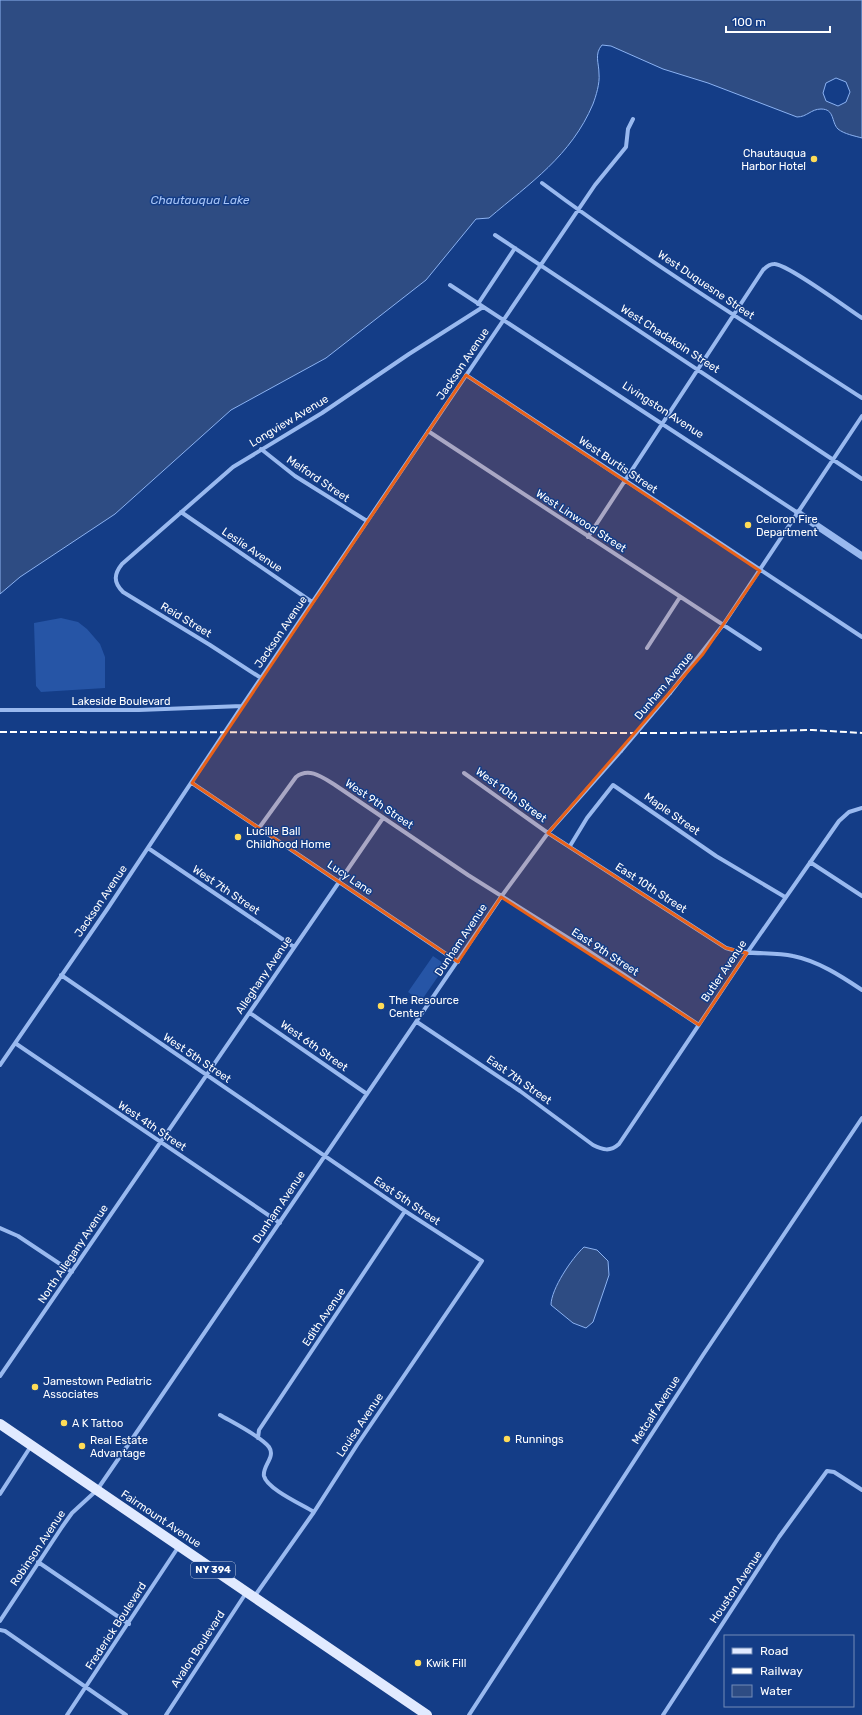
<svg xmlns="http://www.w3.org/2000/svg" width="862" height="1715" font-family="Rubik,sans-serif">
	<rect width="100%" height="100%" fill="#143d87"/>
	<path fill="#2655a6" d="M 61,618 L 78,622 L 87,629 L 100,644 L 105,657 L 105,688 L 41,692 L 36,686 L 34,623 Z
		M 433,956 L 446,965 L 421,1001 L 408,992 Z"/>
	<path fill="#2e4c83" stroke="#8bb2f2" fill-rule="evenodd" d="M 0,0 L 862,0 L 862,138 C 855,136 844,134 838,129 C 831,122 835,109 821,109 C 811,109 807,117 797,117 L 708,83 L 663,69 L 611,46 L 602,45 C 594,54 599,63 599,74 C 600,83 596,96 593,104 C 571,156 530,183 489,218 L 476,219 L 426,280 L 326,358 L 231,410 L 115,514 L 20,577 L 0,594 ZM 836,78 L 846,82 L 850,92 L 846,102 L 838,106 L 826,101 L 823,93 L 826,83 Z
		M 584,1247 L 597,1250 L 608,1261 L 609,1275 L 605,1287 L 593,1322 L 586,1328 L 573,1323 L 551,1305 C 551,1289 572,1258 584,1247 Z"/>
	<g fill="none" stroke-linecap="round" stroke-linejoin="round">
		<path stroke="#99b9ef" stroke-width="4" d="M 542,183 C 645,260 754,328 862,398
			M 495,235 L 862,479
			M 450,285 L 798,513
			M 478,304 L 515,248
			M 466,375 L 862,637
			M 428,431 L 760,649
			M 261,449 L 295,476 L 367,521
			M 181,512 L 312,602
			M 588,537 L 763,270 C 766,267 770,264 774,264 C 786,263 848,309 862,318
			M 647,648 L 680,597
			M 261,678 L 210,645 L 123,592 C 113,582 114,574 122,564 L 233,467 L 322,413 L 409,354 L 483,307
			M 670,693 L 723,625 L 862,416
			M 0,710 L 139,710 L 242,706
			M 464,773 L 548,833 L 726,948 C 748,956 771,951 793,956 C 818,961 841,976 862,990
			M 192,783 L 458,962
			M 259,828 L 296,777 C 309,767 322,777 335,785 L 468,875 L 584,948 L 699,1025
			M 570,846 L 587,818 L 613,785 L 716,856 L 785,897
			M 148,848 L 294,947
			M 810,862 L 862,896
			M 61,975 L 405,1211 L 482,1261 L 357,1445 L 314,1512 L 254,1597
			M 250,1013 L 367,1094
			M 417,1022 L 520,1091 L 593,1145 C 603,1150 610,1152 619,1144 L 747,953 L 839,821 L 849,812 L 862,808
			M 15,1043 L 280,1223
			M 0,1065 L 108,908 L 242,706 L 595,185 L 626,147 L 628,129 L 633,119
			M 0,1228 L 18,1236 L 72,1272
			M 0,1376 L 383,818
			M 220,1415 C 232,1422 262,1437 269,1447 C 276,1457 262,1466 264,1476 C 267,1489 303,1505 314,1512
			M 258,1438 L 259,1430 L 405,1211
			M 0,1494 L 31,1446
			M 38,1562 L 129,1624
			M 0,1621 L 62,1527 L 72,1513 L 97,1490 L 143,1423 L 501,897 L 548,833 L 621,751
			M 0,1630 L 5,1631 L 126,1715
			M 67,1715 L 179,1546
			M 166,1715 L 246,1593
			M 469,1715 L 703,1355 L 862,1118
			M 663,1715 L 779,1537 L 827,1471 L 834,1472 L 862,1490"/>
		<path stroke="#99b9ef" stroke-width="7" d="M 798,513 L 862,556"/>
		<path stroke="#e1eaff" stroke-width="10" d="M 0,1424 L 427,1715"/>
		<path stroke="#fff" stroke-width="2" stroke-dasharray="7 3" stroke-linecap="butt" d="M 0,732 L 681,733 L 812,730 L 862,733"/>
		<path stroke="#99b9ef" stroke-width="4" d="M 621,751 L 670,693"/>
	</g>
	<path fill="#e96118" fill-opacity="0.2" stroke="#e96118" stroke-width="3" stroke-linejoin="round" d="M 466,375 L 760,571 L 703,654 L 548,833 L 726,948 L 747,953 L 699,1025 L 501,897 L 458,962 L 192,783 Z"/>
	<g fill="#ffdc57" stroke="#143d87" stroke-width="1.5">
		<circle cx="814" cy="159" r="4"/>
		<circle cx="748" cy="525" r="4"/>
		<circle cx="238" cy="837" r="4"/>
		<circle cx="381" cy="1006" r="4"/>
		<circle cx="35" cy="1387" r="4"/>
		<circle cx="64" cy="1423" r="4"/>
		<circle cx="507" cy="1439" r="4"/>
		<circle cx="82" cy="1446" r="4"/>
		<circle cx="418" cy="1663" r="4"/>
	</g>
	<g text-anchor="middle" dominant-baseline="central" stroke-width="3" stroke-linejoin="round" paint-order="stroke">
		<rect fill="#143d87" stroke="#b8c5db" stroke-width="1" x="191" y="1562" width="44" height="16" rx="3"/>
		<g font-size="10" font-weight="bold" fill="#fff">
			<text x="213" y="1570">NY 394</text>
		</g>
		<g font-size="11" fill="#fff" stroke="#143d87" text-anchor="start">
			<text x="806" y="153" text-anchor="end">Chautauqua<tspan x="806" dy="13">Harbor Hotel</tspan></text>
			<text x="756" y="519">Celoron Fire<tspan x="756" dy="13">Department</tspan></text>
			<text x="246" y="831">Lucille Ball<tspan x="246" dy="13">Childhood Home</tspan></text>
			<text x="389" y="1000">The Resource<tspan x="389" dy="13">Center</tspan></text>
			<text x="43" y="1381">Jamestown Pediatric<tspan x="43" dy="13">Associates</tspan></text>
			<text x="72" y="1423">A K Tattoo</text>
			<text x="515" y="1439">Runnings</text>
			<text x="90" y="1440">Real Estate<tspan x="90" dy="13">Advantage</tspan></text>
			<text x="426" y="1663">Kwik Fill</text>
		</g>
		<g font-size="11" fill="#fff" stroke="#143d87">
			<text transform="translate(706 285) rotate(34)">West Duquesne Street</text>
			<text transform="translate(670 339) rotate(33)">West Chadakoin Street</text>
			<text transform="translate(463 364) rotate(-56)">Jackson Avenue</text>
			<text transform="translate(663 410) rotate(33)">Livingston Avenue</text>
			<text transform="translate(289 421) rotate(-31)">Longview Avenue</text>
			<text transform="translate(618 465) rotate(34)">West Burtis Street</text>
			<text transform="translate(318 479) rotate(34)">Melford Street</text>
			<text transform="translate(581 521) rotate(33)">West Linwood Street</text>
			<text transform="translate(252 550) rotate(34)">Leslie Avenue</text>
			<text transform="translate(186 620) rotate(31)">Reid Street</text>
			<text transform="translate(281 632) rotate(-56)">Jackson Avenue</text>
			<text transform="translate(664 686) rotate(-50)">Dunham Avenue</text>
			<text x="121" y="701">Lakeside Boulevard</text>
			<text transform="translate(511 795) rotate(36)">West 10th Street</text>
			<text transform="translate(379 804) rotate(34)">West 9th Street</text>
			<text transform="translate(672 814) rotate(35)">Maple Street</text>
			<text transform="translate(350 878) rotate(34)">Lucy Lane</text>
			<text transform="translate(651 888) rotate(33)">East 10th Street</text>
			<text transform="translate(226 890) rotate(34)">West 7th Street</text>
			<text transform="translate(101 901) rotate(-56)">Jackson Avenue</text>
			<text transform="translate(461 940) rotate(-56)">Dunham Avenue</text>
			<text transform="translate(605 952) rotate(33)">East 9th Street</text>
			<text transform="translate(724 971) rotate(-56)">Butler Avenue</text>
			<text transform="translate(264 975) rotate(-56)">Alleghany Avenue</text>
			<text transform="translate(314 1046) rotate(35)">West 6th Street</text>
			<text transform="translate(197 1058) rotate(34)">West 5th Street</text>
			<text transform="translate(519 1080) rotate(35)">East 7th Street</text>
			<text transform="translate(152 1126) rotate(34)">West 4th Street</text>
			<text transform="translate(407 1201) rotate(34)">East 5th Street</text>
			<text transform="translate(279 1207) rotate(-56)">Dunham Avenue</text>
			<text transform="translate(73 1254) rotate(-56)">North Allegany Avenue</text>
			<text transform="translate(324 1317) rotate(-56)">Edith Avenue</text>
			<text transform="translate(656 1410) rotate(-57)">Metcalf Avenue</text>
			<text transform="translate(360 1425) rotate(-56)">Louisa Avenue</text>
			<text transform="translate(161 1519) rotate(34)">Fairmount Avenue</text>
			<text transform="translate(38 1548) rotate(-56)">Robinson Avenue</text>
			<text transform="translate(736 1587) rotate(-56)">Houston Avenue</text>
			<text transform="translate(116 1626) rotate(-57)">Frederick Boulevard</text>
			<text transform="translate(198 1649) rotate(-57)">Avalon Boulevard</text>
		</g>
		<g font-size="12" font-style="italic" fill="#a5c3f6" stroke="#143d87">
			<text x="200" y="200">Chautauqua Lake</text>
		</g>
	</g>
	<rect x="724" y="1635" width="130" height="72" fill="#143d87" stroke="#728bb7"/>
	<rect x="732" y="1648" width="20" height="6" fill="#e1eaff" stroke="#728bb7"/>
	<text x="760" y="1655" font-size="12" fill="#ffffff">Road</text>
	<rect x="732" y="1668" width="20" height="6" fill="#ffffff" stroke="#728bb7"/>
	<text x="760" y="1675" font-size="12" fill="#ffffff">Railway</text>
	<rect x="732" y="1685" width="20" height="12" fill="#2e4c83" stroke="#728bb7"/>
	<text x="760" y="1695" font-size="12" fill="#ffffff">Water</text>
	<path d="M726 26v6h104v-6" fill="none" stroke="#ffffff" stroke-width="2"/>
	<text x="732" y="26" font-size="12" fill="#ffffff" stroke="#143d87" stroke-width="3" paint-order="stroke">100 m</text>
</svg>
